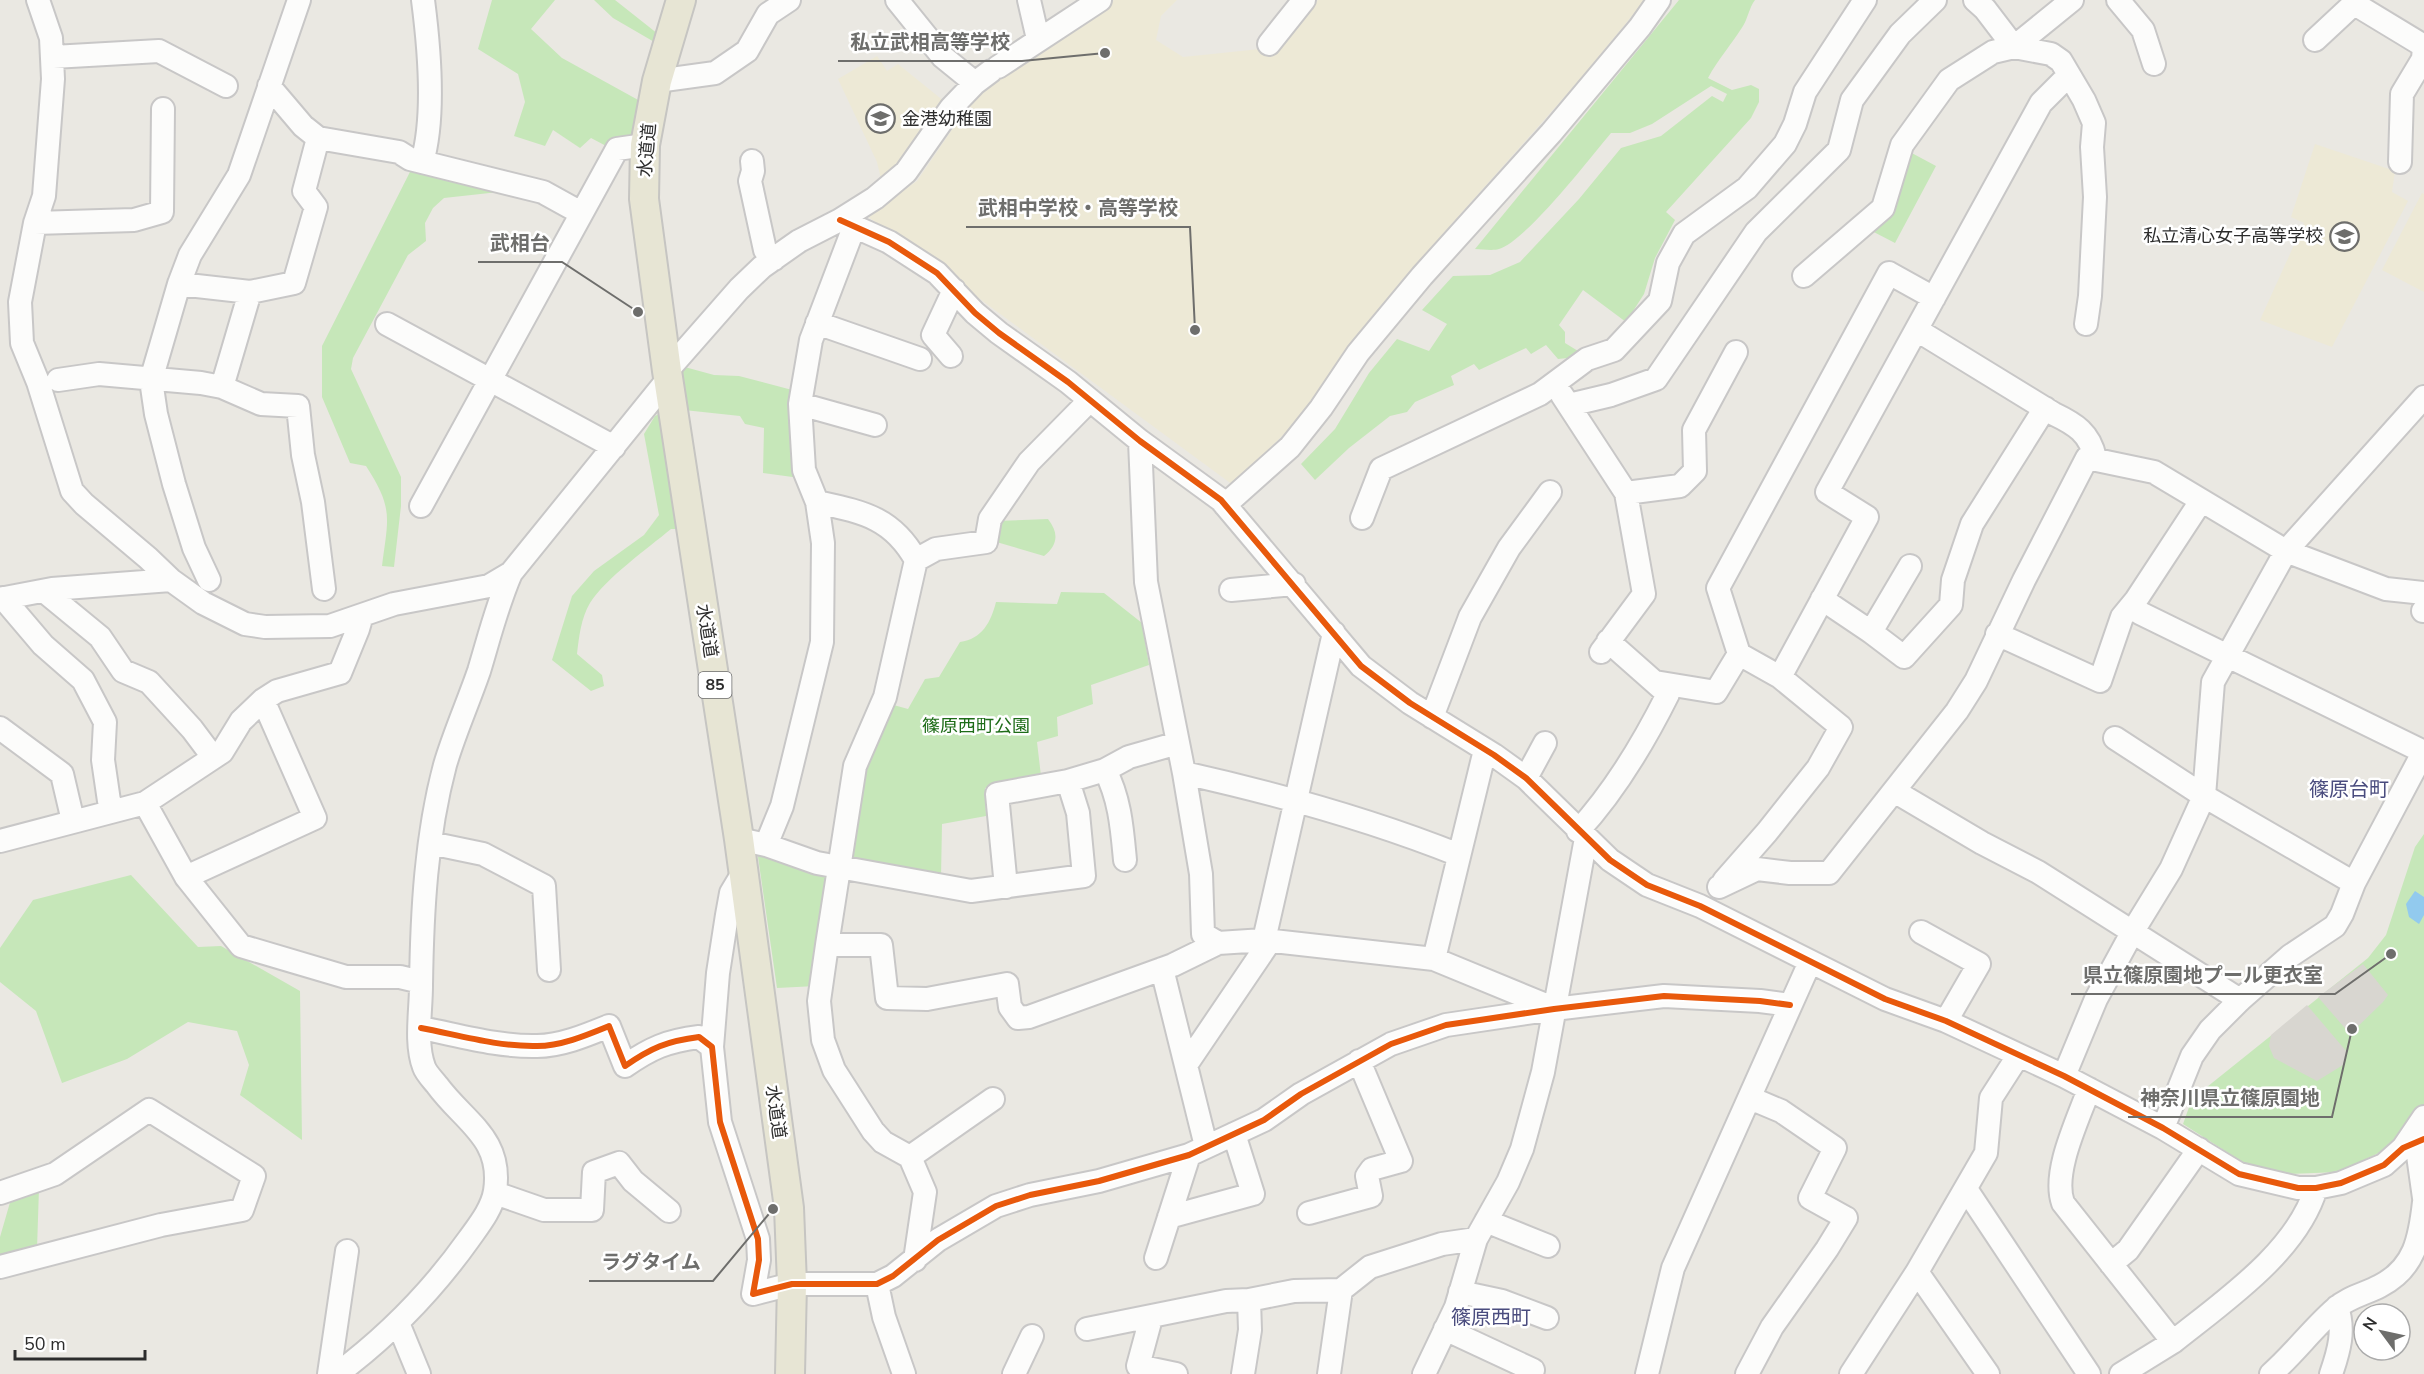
<svg xmlns="http://www.w3.org/2000/svg" width="2424" height="1374" font-family="'Nunito Sans','Noto Sans JP',sans-serif">
	<rect width="100%" height="100%" fill="#eae8e2"/>
	<path fill="#ede9d6" d="M 1114,0 L 1177,0 L 1161,16 L 1156,40 L 1183,57 L 1279,47 L 1318,0 L 1645,0 L 1576,84 L 1440,237 L 1296,422 L 1233,485 L 867,216 L 917,181 L 979,90 Z
		M 877,56 L 887,71 L 898,64 L 945,102 L 900,167 L 882,183 L 877,162 L 838,79 Z
		M 2315,144 L 2395,171 L 2392,192 L 2408,201 L 2332,347 L 2260,320 L 2304,223 L 2291,217 Z
		M 2422,193 L 2424,194 L 2424,292 L 2382,270 Z"/>
	<path fill="#c6e7b9" d="M 492,0 L 555,0 L 531,29 L 562,58 L 640,101 L 634,143 L 610,148 L 591,138 L 580,148 L 553,130 L 545,146 L 514,136 L 525,102 L 518,74 L 478,49 Z
		M 594,0 L 615,0 L 658,34 L 656,43 L 613,18 Z
		M 1679,0 L 1755,0 C 1749,8 1748,18 1743,26 C 1732,44 1718,59 1708,78 L 1732,90 L 1751,85 L 1759,89 L 1759,102 L 1751,118 L 1666,212 L 1675,220 L 1655,258 L 1644,294 L 1626,322 L 1583,290 L 1559,325 L 1565,332 L 1565,343 L 1578,351 L 1568,358 L 1558,359 L 1546,345 L 1531,354 L 1526,348 L 1479,370 L 1474,364 L 1451,376 L 1454,385 L 1415,402 L 1407,412 L 1390,416 L 1349,448 L 1315,480 L 1301,464 L 1335,429 L 1369,373 L 1397,339 L 1429,351 L 1447,324 L 1422,310 L 1453,276 L 1490,275 L 1520,262 L 1579,199 L 1621,148 L 1661,136 L 1712,96 L 1723,102 L 1727,94 L 1711,86 L 1652,124 L 1630,133 L 1611,133 C 1590,158 1526,241 1499,249 C 1492,251 1482,249 1475,249 Z
		M 1908,151 L 1936,166 L 1895,243 L 1868,229 Z
		M 414,164 L 516,190 L 444,198 L 433,208 L 425,223 L 426,241 L 408,255 L 353,358 L 351,369 L 401,477 L 401,506 L 394,567 L 382,566 C 388,518 394,509 366,466 L 350,463 L 322,397 L 322,346 Z
		M 681,366 L 714,375 L 739,376 L 796,391 L 800,478 L 763,473 L 764,428 L 745,424 L 740,416 L 684,410 Z
		M 663,412 L 680,529 L 671,529 C 647,549 606,578 590,603 C 581,618 579,637 577,654 L 602,675 L 604,686 L 591,691 L 552,660 L 572,596 L 594,571 L 644,535 L 659,515 L 644,434 L 655,416 Z
		M 1048,519 C 1059,533 1058,545 1044,556 L 993,541 L 995,521 Z
		M 1061,592 L 1104,593 L 1142,623 L 1149,665 L 1091,685 L 1093,704 L 1057,717 L 1058,736 L 1037,742 L 1041,776 L 985,788 L 986,816 L 942,824 L 941,877 L 847,862 L 862,768 L 890,704 L 908,709 L 925,679 L 939,677 L 960,642 C 982,639 991,622 996,602 L 1057,604 Z
		M 2424,834 L 2424,1105 L 2391,1147 L 2339,1172 L 2289,1174 L 2244,1163 L 2183,1124 L 2192,1099 L 2368,958 L 2386,935 L 2415,847 Z
		M 757,850 L 833,873 L 816,986 L 777,988 Z
		M 131,875 L 198,947 L 221,946 L 300,991 L 302,1140 L 240,1095 L 249,1065 L 237,1031 L 188,1022 L 127,1059 L 62,1083 L 36,1011 L 0,982 L 0,948 L 33,900 Z
		M 39,1188 L 37,1249 L 0,1259 L 0,1237 L 11,1199 Z"/>
	<path fill="#d8d6d0" d="M 2363,964 L 2388,995 L 2383,1002 L 2350,1034 L 2318,997 Z
		M 2307,1005 L 2347,1052 L 2343,1065 L 2317,1081 L 2274,1058 L 2269,1046 L 2271,1035 Z"/>
	<path fill="#92caee" d="M 2415,891 L 2424,897 L 2424,915 L 2419,924 L 2409,917 L 2406,904 Z"/>
	<g fill="none" stroke-linecap="round" stroke-linejoin="round">
		<defs>
			<path id="minor" d="M 38,0 L 51,38 L 53,79 L 44,196 L 35,223 L 20,302 L 22,343 L 38,382 L 72,491 L 84,504 L 148,558 L 171,580 L 203,603 L 245,624 L 265,627 L 330,626 L 394,604 L 489,586 L 511,573 L 669,378
				M 897,0 L 943,57 L 975,83
				M 1029,0 L 1038,39
				M 1975,0 L 1985,9 L 2014,47 L 2051,54 L 2061,61 L 2084,100 L 2094,123 L 2092,147 L 2095,197 L 2090,296 L 2086,324
				M 2118,0 L 2143,30 L 2154,64
				M 2353,3 L 2424,46 L 2423,59 L 2402,94 L 2400,162
				M 2315,40 L 2358,0
				M 1269,44 L 1304,0
				M 53,57 L 159,51 L 226,86
				M 998,67 L 1100,0
				M 657,81 L 715,73 L 747,51 L 768,14 L 789,0
				M 269,86 L 303,126 L 318,138 L 399,152 L 410,159 L 543,192 L 581,213
				M 752,161 L 753,171 L 750,181 L 765,250 L 774,259
				M 422,162 C 435,118 429,46 423,0
				M 840,220 L 889,242 L 937,273 L 975,313 L 999,333 L 1068,382 L 1140,441 L 1221,500 L 1361,666 L 1410,703 L 1494,755 L 1526,778 L 1610,860 L 1647,885 L 1700,906 L 1885,999 L 1946,1021 L 2064,1076 L 2163,1128 L 2239,1174 L 2298,1188 L 2316,1188 L 2341,1183 L 2384,1165 L 2403,1148 L 2424,1139
				M 35,223 L 134,220 L 162,212 L 163,109
				M 1804,276 L 1883,208 L 1902,145 L 1949,80 L 1993,52 L 2014,47 L 2072,0
				M 179,284 L 250,292 L 294,283 L 316,207 L 304,191 L 318,138
				M 817,323 L 920,359
				M 387,324 L 614,447
				M 1917,330 L 2054,414 C 2075,424 2090,433 2095,458
				M 951,356 L 933,335 L 954,290
				M 667,371 L 739,289 L 762,267 L 799,241 L 840,220 L 875,198 L 906,172 L 951,108 L 975,83 L 991,71
				M 58,380 L 99,374 L 201,383 L 222,387 L 261,404 L 298,406 L 303,455 L 313,502 L 324,589
				M 222,387 L 250,292
				M 1562,395 L 1626,493 L 1644,594 L 1601,652
				M 800,404 L 875,425
				M 1569,405 L 1611,395 L 1656,379 L 1756,232 L 1839,150 L 1852,100 L 1900,34 L 1935,0
				M 1140,441 L 1146,582 L 1184,773 L 1201,874 L 1203,934 L 1218,943 L 1264,940 L 1434,959 L 1553,1008
				M 1626,493 L 1680,486 L 1695,471 L 1694,430 L 1736,352
				M 817,502 C 862,512 892,517 916,560 L 885,697 L 855,766 L 827,945 L 881,945 L 887,998 L 927,999 L 1007,984 L 1010,1007 L 1018,1018 L 1029,1017 L 1173,965 L 1218,943
				M 1225,505 L 1290,447 L 1321,408 L 1358,353 L 1422,276 L 1551,133 L 1640,27 L 1659,0
				M 421,506 L 617,149 L 645,145
				M 1362,518 L 1381,469 L 1540,394 L 1587,359 L 1614,350 L 1660,301 L 1668,263 L 1684,234 L 1747,188 L 1785,144 L 1795,124 L 1805,92 L 1865,0
				M 916,560 L 936,549 L 986,542 L 990,519 L 1029,462 L 1090,400
				M 209,580 L 194,548 L 174,484 L 156,414 L 151,380 L 179,284 L 190,255 L 239,175 L 299,0
				M 1231,590 L 1294,584
				M 44,591 L 100,637 L 123,671 L 149,682 L 192,729 L 213,757
				M 3,598 L 43,645 L 83,680 L 105,722 L 103,760 L 109,801 L 115,810
				M 0,599 L 52,589 L 171,580
				M 1822,599 L 1871,632 L 1904,657 L 1951,605 L 1953,580 L 1972,524 L 2045,408
				M 2423,611 L 2424,611
				M 2140,613 L 2424,752
				M 1871,632 L 1910,566
				M 1997,634 L 2100,681 L 2122,617 L 2136,600 L 2201,501
				M 1739,654 L 1718,588 L 1889,273 L 1934,298
				M 1780,677 L 1867,517 L 1827,492 L 2041,103 L 2068,76
				M 1655,682 L 1716,692 L 1739,654 L 1780,677 L 1841,727 L 1818,768 L 1767,832 L 1724,881
				M 1432,717 L 1470,617 L 1509,548 L 1550,492
				M 0,728 L 62,774 L 73,821
				M 2115,738 L 2204,796 L 2354,883
				M 1105,770 C 1120,799 1122,828 1125,860
				M 1184,773 C 1278,794 1369,819 1459,855
				M 1526,778 L 1545,743
				M 1894,791 L 1982,843 L 2038,872 L 2240,1000
				M 145,803 L 186,877 L 241,946 L 346,977 L 400,977 L 421,982
				M 1578,831 C 1615,791 1644,742 1668,694 L 1608,641
				M 739,839 L 766,845 L 782,806 L 822,642 L 823,543 L 817,502 L 804,470 L 800,404 L 811,340 L 854,227
				M 0,841 L 145,803 L 222,752 L 241,721 L 263,700 L 277,691 L 340,673 L 358,629 L 362,615
				M 430,843 L 483,854 L 544,886 L 549,970
				M 766,845 L 817,863 L 971,891 L 1084,876 L 1078,813 L 1068,781
				M 186,877 L 315,818 L 263,700
				M 1006,887 L 997,794 L 1068,781 L 1105,770 L 1129,757 L 1178,743
				M 1719,887 L 1757,869 L 1790,873 L 1829,873 L 1957,711 L 1976,681 L 2024,580 L 2087,458 L 2154,472 L 2286,551 L 2386,589 L 2424,593
				M 1921,932 L 1979,964 L 1946,1021
				M 1264,940 L 1334,633
				M 827,945 L 819,1001 L 823,1040 L 834,1070 L 873,1131 L 883,1142 L 910,1157 L 925,1192 L 915,1260
				M 1434,959 L 1485,750
				M 1162,969 L 1206,1146
				M 421,1028 C 458,1035 499,1047 537,1046 C 561,1046 587,1035 609,1026 L 625,1066 C 651,1048 667,1041 699,1037 L 712,1047 L 720,1122 L 758,1239 L 759,1260 L 753,1294 L 792,1284 L 877,1284 L 893,1276 L 938,1240 L 996,1206 L 1030,1195 L 1099,1181 L 1189,1155 L 1264,1120 L 1301,1094 L 1391,1044 L 1446,1025 L 1554,1009 L 1664,996 L 1760,1001 L 1790,1005
				M 712,1047 L 718,973 L 727,915 L 731,893 L 743,873
				M 1186,1065 L 1270,941
				M 2064,1076 L 2096,999 L 2133,931 L 2171,869 L 2204,796 L 2213,682 L 2286,551 L 2424,397
				M 2089,1089 C 2078,1120 2052,1172 2063,1203 L 2173,1342 C 2224,1301 2297,1252 2316,1188
				M 2163,1128 L 2192,1056 L 2210,1030 L 2240,1000 L 2290,956 L 2335,926 L 2342,914 L 2354,883 L 2424,751
				M 2416,1141 L 2424,1198
				M 2403,1148 L 2424,1117
				M 910,1157 L 993,1099
				M 1966,1189 L 2089,1374
				M 0,1193 L 55,1174 L 149,1110 L 254,1176 L 242,1210 L 161,1225 L 0,1267
				M 495,1193 L 544,1210 L 592,1210 L 594,1172 L 619,1163 L 633,1181 L 669,1211
				M 1309,1213 L 1371,1196 L 1367,1176 L 1372,1169 L 1401,1161 L 1359,1061
				M 1169,1217 L 1253,1194 L 1234,1134
				M 1486,1221 L 1548,1246
				M 1156,1258 L 1189,1155
				M 2111,1264 L 2128,1250 L 2199,1149
				M 1917,1272 L 1988,1374
				M 877,1284 L 884,1317 L 904,1374
				M 1460,1292 L 1502,1301 L 1547,1318
				M 1151,1318 L 1138,1366 L 1176,1374
				M 398,1323 L 419,1374
				M 1087,1329 L 1226,1301 L 1249,1300 L 1294,1291 L 1341,1290 L 1370,1267 L 1442,1244 L 1476,1239
				M 1445,1329 L 1533,1370 L 1531,1374
				M 329,1374 L 347,1251
				M 337,1374 C 388,1336 432,1291 469,1239 C 479,1225 492,1209 495,1191 C 503,1138 464,1122 437,1085 C 433,1080 426,1073 424,1067 C 415,1043 421,1011 421,986 C 422,912 426,836 445,765 C 454,734 468,703 479,671 C 489,638 497,605 511,573
				M 1014,1374 L 1032,1336
				M 1243,1374 L 1250,1330 L 1249,1300
				M 1329,1374 L 1341,1290
				M 1424,1374 L 1456,1307 L 1476,1239 L 1508,1182 L 1522,1149 L 1543,1072 L 1586,838
				M 1647,1374 L 1673,1268 L 1810,962
				M 1747,1374 L 1772,1327 L 1827,1249 L 1846,1218 L 1810,1198 L 1835,1148 L 1781,1111 L 1750,1098
				M 1851,1374 L 1917,1272 L 1986,1153 L 1991,1098 L 2018,1056
				M 2121,1374 L 2173,1342
				M 2271,1374 C 2294,1354 2312,1329 2335,1309 C 2348,1297 2365,1294 2380,1286 C 2415,1268 2420,1238 2424,1202
				M 2331,1374 C 2339,1351 2345,1330 2337,1307"/>
			<path id="major" d="M 681,0 L 657,81 L 645,145 L 644,199 L 667,371 L 739,839 L 789,1208 L 792,1284 L 790,1374"/>
		</defs>
		<use href="#minor" stroke="#c8c7c7" stroke-width="26"/>
		<use href="#major" stroke="#c6c5c2" stroke-width="32"/>
		<use href="#minor" stroke="#fcfcfb" stroke-width="22"/>
		<use href="#major" stroke="#e7e5d4" stroke-width="28"/>
		<defs>
			<path id="cycleway" d="M 840,220 L 889,242 L 937,273 L 975,313 L 999,333 L 1068,382 L 1140,441 L 1221,500 L 1361,666 L 1410,703 L 1494,755 L 1526,778 L 1610,860 L 1647,885 L 1700,906 L 1885,999 L 1946,1021 L 2064,1076 L 2163,1128 L 2239,1174 L 2298,1188 L 2316,1188 L 2341,1183 L 2384,1165 L 2403,1148 L 2424,1139
				M 421,1028 C 458,1035 499,1047 537,1046 C 561,1046 587,1035 609,1026 L 625,1066 C 651,1048 667,1041 699,1037 L 712,1047 L 720,1122 L 758,1239 L 759,1260 L 753,1294 L 792,1284 L 877,1284 L 893,1276 L 938,1240 L 996,1206 L 1030,1195 L 1099,1181 L 1189,1155 L 1264,1120 L 1301,1094 L 1391,1044 L 1446,1025 L 1554,1009 L 1664,996 L 1760,1001 L 1790,1005"/>
		</defs>
		<use href="#cycleway" stroke="#fff" stroke-width="10"/>
		<use href="#cycleway" stroke="#e8590c" stroke-width="6"/>
	</g>
	<defs>
		<symbol id="school-ring" viewBox="-11 -11 22 22"><circle r="9.5" fill="#fff" stroke="#6e6e6c" stroke-width="1.5"/><path d="M0-5L7-2L0 1L-7-2ZM-4 1L0 2.5L4 1V4Q0 6-4 4Z" fill="#6e6e6c"/></symbol>
	</defs>
	<g fill-rule="evenodd">
		<use href="#school-ring" x="864" y="102" width="33" height="33"/>
		<use href="#school-ring" x="2328" y="220" width="33" height="33"/>
	</g>
	<g text-anchor="middle" dominant-baseline="central" stroke-width="5" stroke-linejoin="round" paint-order="stroke">
		<rect fill="#fff" stroke="#6b6b6b" stroke-width="1.5" x="698.5" y="672" width="33" height="26" rx="4.5"/>
		<g font-size="16" font-weight="bold" fill="#2c2c2c">
			<text x="715" y="685">85</text>
		</g>
		<g font-size="18" fill="#2c2c2c" stroke="#fff" text-anchor="start">
			<text x="902" y="119">金港幼稚園</text>
			<text x="2323" y="236" text-anchor="end">私立清心女子高等学校</text>
		</g>
		<g font-size="18" fill="#2c2c2c" stroke="#fff">
			<text transform="translate(647 150) rotate(-85)">水道道</text>
			<text transform="translate(707 631) rotate(81)">水道道</text>
			<text transform="translate(776 1112) rotate(82)">水道道</text>
		</g>
		<g font-size="18" fill="#1e6c18" stroke="#fff">
			<text x="976" y="726">篠原西町公園</text>
		</g>
		<g font-size="20" fill="#4a4c7e" stroke="#fff">
			<text x="2349" y="789">篠原台町</text>
			<text x="1491" y="1317">篠原西町</text>
		</g>
	</g>
	<path fill="none" stroke="#6e6e6c" stroke-width="2" d="M1105 53L1022 61H838M1195 330L1190 227H966M638 312L562 262H478M2391 954L2335 994H2071M2352 1029L2332 1117H2128M773 1209L713 1281H589"/>
	<g fill="#6e6e6c" stroke="#fff" stroke-width="2">
		<circle cx="1105" cy="53" r="6"/>
		<circle cx="1195" cy="330" r="6"/>
		<circle cx="638" cy="312" r="6"/>
		<circle cx="2391" cy="954" r="6"/>
		<circle cx="2352" cy="1029" r="6"/>
		<circle cx="773" cy="1209" r="6"/>
	</g>
	<g font-size="20" text-anchor="middle" font-weight="bold" fill="#6e6e6c" stroke="#fff" stroke-width="5" stroke-linejoin="round" paint-order="stroke">
		<text x="930" y="49">私立武相高等学校</text>
		<text x="1078" y="215">武相中学校・高等学校</text>
		<text x="520" y="250">武相台</text>
		<text x="2203" y="982">県立篠原園地プール更衣室</text>
		<text x="2230" y="1105">神奈川県立篠原園地</text>
		<text x="651" y="1269">ラグタイム</text>
	</g>
	<g transform="translate(2382 1332) rotate(303)"><circle r="28" fill="#ffffff" stroke="#ababab" stroke-width="1.5"/>
	<path d="M0-4.5L10 22L0 15L-10 22Z" fill="#6e6e6c"/>
	<text y="-9" font-size="16" font-weight="bold" text-anchor="middle" fill="#2c2c2c">N</text>
	</g>
	<path d="M15 1350v9h130v-9" fill="none" stroke="#2c2c2c" stroke-width="3"/>
	<text x="24" y="1350" font-size="18" fill="#2c2c2c" stroke="#ffffff" stroke-width="4.5" paint-order="stroke">50 m</text>
</svg>
